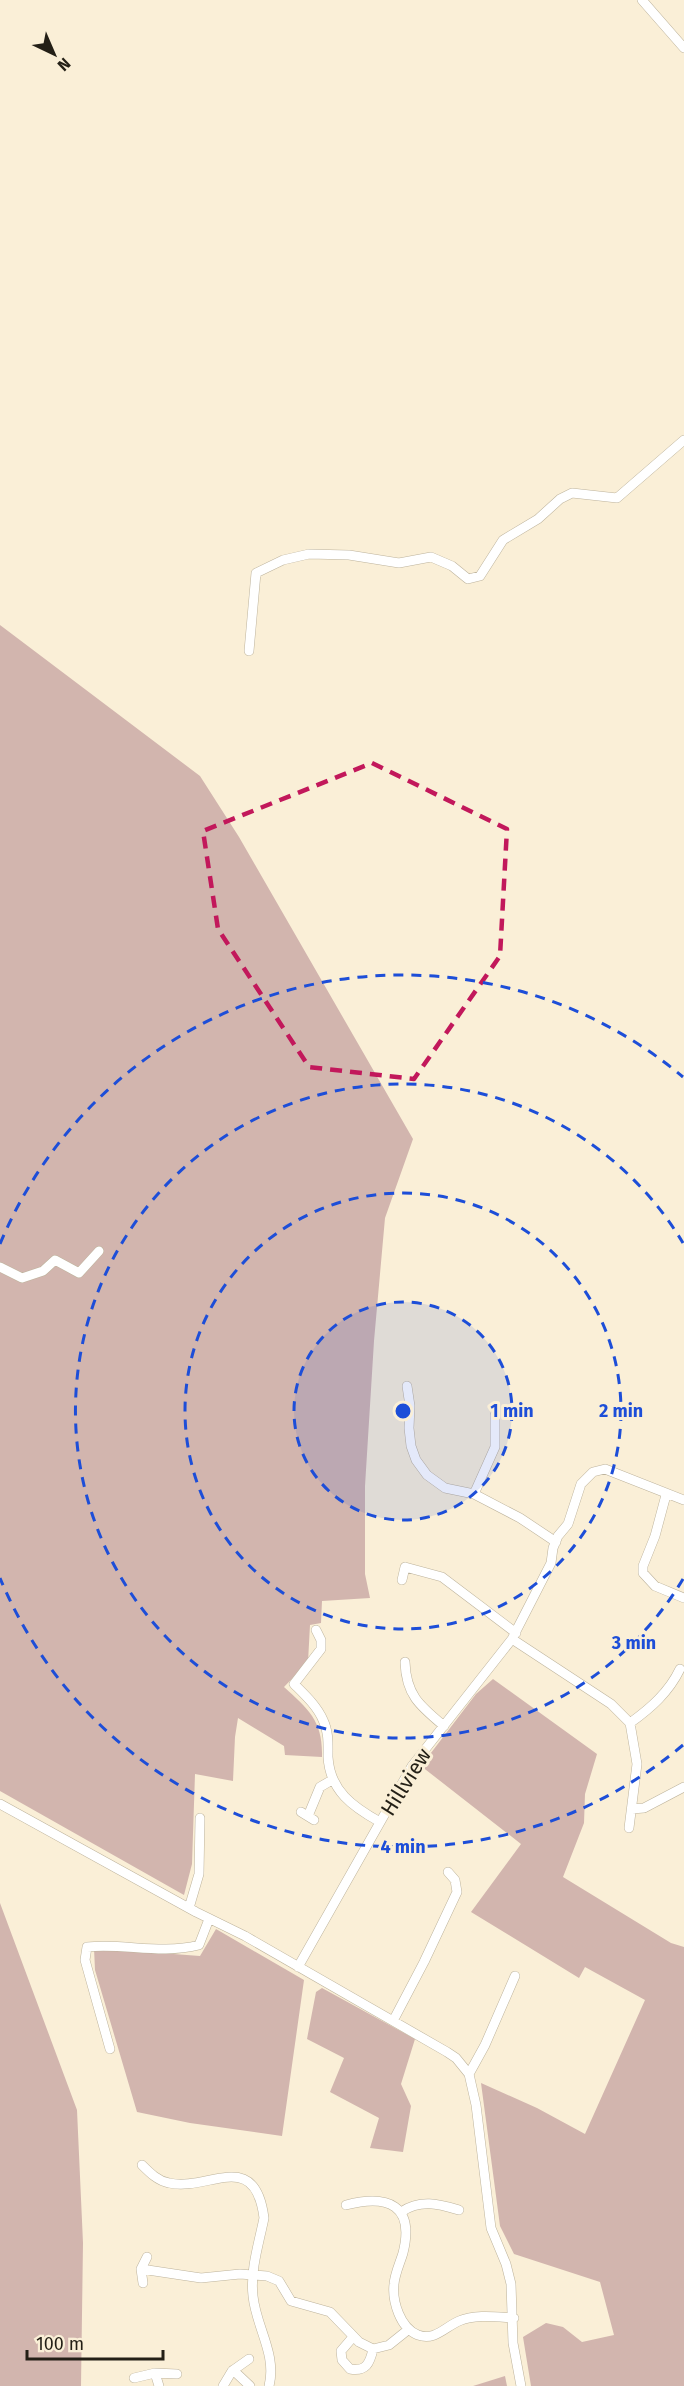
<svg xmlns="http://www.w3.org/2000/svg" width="684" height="2386" font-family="'Fira Sans',sans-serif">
	<rect width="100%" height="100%" fill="#faefd7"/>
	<path fill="#d2b5ae" d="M 0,625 L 200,776 L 239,837 L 413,1139 L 385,1218 L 374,1341 L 365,1486 L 365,1574 L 370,1598 L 322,1601 L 321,1623 L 310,1625 L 308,1662 L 284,1687 C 309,1710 323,1721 322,1757 L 285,1755 L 284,1746 L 238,1718 L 235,1737 L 233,1781 L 195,1774 L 192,1864 L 184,1895 L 0,1791 Z
		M 493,1679 L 597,1754 L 585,1794 L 584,1823 L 563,1877 L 671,1943 L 684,1947 L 684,2386 L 531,2386 L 523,2337 L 546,2323 L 563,2327 L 582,2342 L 614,2335 L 600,2282 L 514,2254 L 500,2226 L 481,2083 L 537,2108 L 585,2134 L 645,2000 L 585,1967 L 579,1978 L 471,1912 L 521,1844 L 421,1766 L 476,1694 Z
		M 0,1903 L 77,2110 L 83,2243 L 81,2386 L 0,2386 Z
		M 216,1929 L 304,1980 L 282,2136 L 190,2123 L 137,2112 L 95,1970 L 94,1948 L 200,1956 Z
		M 322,1988 L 415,2039 L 401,2084 L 411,2106 L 403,2152 L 370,2148 L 379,2118 L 330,2092 L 344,2058 L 307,2039 L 316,1992 Z
		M 505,2376 L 507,2386 L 473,2386 Z"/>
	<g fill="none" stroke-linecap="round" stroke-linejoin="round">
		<defs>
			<path id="minor" d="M 642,0 L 684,48
				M 249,651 L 256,573 L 283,560 L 309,554 L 349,555 L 399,563 L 431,557 L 452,566 L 468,579 L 480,576 L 503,540 L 538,519 L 560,499 L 572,493 L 617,498 L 684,440
				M 0,1267 L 22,1278 L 43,1271 L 55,1260 L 79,1273 L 99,1251
				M 407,1386 L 410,1406 L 409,1428 L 411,1446 L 416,1460 L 427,1475 L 445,1488 L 474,1494 L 520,1518 L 556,1542
				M 474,1494 L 495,1447 L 495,1415
				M 666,1495 L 655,1536 L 643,1566 L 643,1573 L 655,1586 L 684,1598
				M 402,1580 L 405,1567 L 442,1577 L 516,1633
				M 316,1630 L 321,1640 L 321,1649 L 294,1684 C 305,1695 317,1706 323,1720 C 329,1732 328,1745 328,1757 C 330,1791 353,1807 380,1822
				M 512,1639 L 611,1704 L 630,1723 L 637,1764 L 629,1828
				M 405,1662 C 406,1695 420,1706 444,1726
				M 630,1723 C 651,1708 669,1692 680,1669
				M 0,1804 L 196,1912 L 245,1936 L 447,2052 L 456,2058 L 469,2074 L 476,2105 L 491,2228 L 506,2264 L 511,2284 L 513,2343 L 521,2386
				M 632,1809 L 644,1808 L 684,1787
				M 301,1812 L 314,1820
				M 308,1816 L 320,1787 L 332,1780
				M 189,1908 L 199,1874 L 200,1818
				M 298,1967 L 412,1766 L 512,1639 L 551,1563 L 553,1548 L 558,1536 L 568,1524 L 581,1484 L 593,1472 L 605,1469 L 684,1500
				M 393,2021 L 424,1962 L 457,1892 L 455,1880 L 448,1872
				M 110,2049 L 85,1960 L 87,1947 C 125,1943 160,1955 199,1945 L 209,1919
				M 469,2074 L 485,2045 L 515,1976
				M 142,2165 C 150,2173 158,2181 169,2183 C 208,2192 255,2147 264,2218 C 259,2243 250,2270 253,2296 C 256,2327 277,2354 269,2386
				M 346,2205 C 388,2194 415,2205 403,2253 C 400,2263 395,2273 394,2284 C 392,2301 400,2328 418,2335 C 435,2341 445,2327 459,2321 C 475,2314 497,2317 514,2318
				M 401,2212 C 421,2199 438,2204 459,2210
				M 141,2269 L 201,2278 L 240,2274 L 267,2276 L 279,2281 L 291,2301 L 330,2312 L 359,2342 L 373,2349 L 389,2345 L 409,2329
				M 143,2283 L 141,2269 L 147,2257
				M 353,2337 L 341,2351 L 342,2360 L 350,2369 C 366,2372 370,2363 373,2349
				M 233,2370 L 250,2386
				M 155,2373 L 159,2386
				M 134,2378 L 155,2373 L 177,2374
				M 223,2386 L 232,2371 L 249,2359"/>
		</defs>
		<use href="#minor" stroke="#bdb39c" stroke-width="10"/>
		<use href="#minor" stroke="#fff" stroke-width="9"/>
	</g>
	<path fill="none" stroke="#c2185b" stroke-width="4.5" stroke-dasharray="12 8" stroke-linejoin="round" d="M 372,763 L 507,829 L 500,956 L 414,1079 L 309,1067 L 218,929 L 203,831 Z"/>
	<circle cx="403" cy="1411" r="109" fill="#1d4ed8" fill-opacity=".12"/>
	<g fill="none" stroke="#1d4ed8" stroke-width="3" stroke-dasharray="10 8">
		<circle cx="403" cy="1411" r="109"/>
		<circle cx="403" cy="1411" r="218"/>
		<path d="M683 1579A327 327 0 1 1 683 1243"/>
		<path d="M683 1745A436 436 0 0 1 0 1578M0 1244A436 436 0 0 1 683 1077"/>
	</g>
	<g text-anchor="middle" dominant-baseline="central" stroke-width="6" stroke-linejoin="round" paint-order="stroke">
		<g font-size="21" fill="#231f16" stroke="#faefd7">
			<text transform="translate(406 1782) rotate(-58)">Hillview</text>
		</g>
	</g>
	<circle cx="403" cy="1411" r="9" fill="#1d4ed8" stroke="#faefd7" stroke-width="3"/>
	<g font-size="18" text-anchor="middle" font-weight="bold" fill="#1d4ed8" stroke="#faefd7" stroke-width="6" stroke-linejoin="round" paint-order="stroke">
		<text x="512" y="1417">1 min</text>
		<text x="621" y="1417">2 min</text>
		<text x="634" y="1649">3 min</text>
		<text x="403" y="1853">4 min</text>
	</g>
	<g transform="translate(54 54) rotate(136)" stroke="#faefd7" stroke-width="4.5" paint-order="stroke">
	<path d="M0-4.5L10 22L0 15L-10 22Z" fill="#231f16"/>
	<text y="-9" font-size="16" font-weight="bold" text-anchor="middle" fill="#231f16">N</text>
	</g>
	<path d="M27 2350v9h136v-9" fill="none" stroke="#231f16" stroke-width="3"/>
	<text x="36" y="2350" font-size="18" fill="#231f16" stroke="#faefd7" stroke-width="4.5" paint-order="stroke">100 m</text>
</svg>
